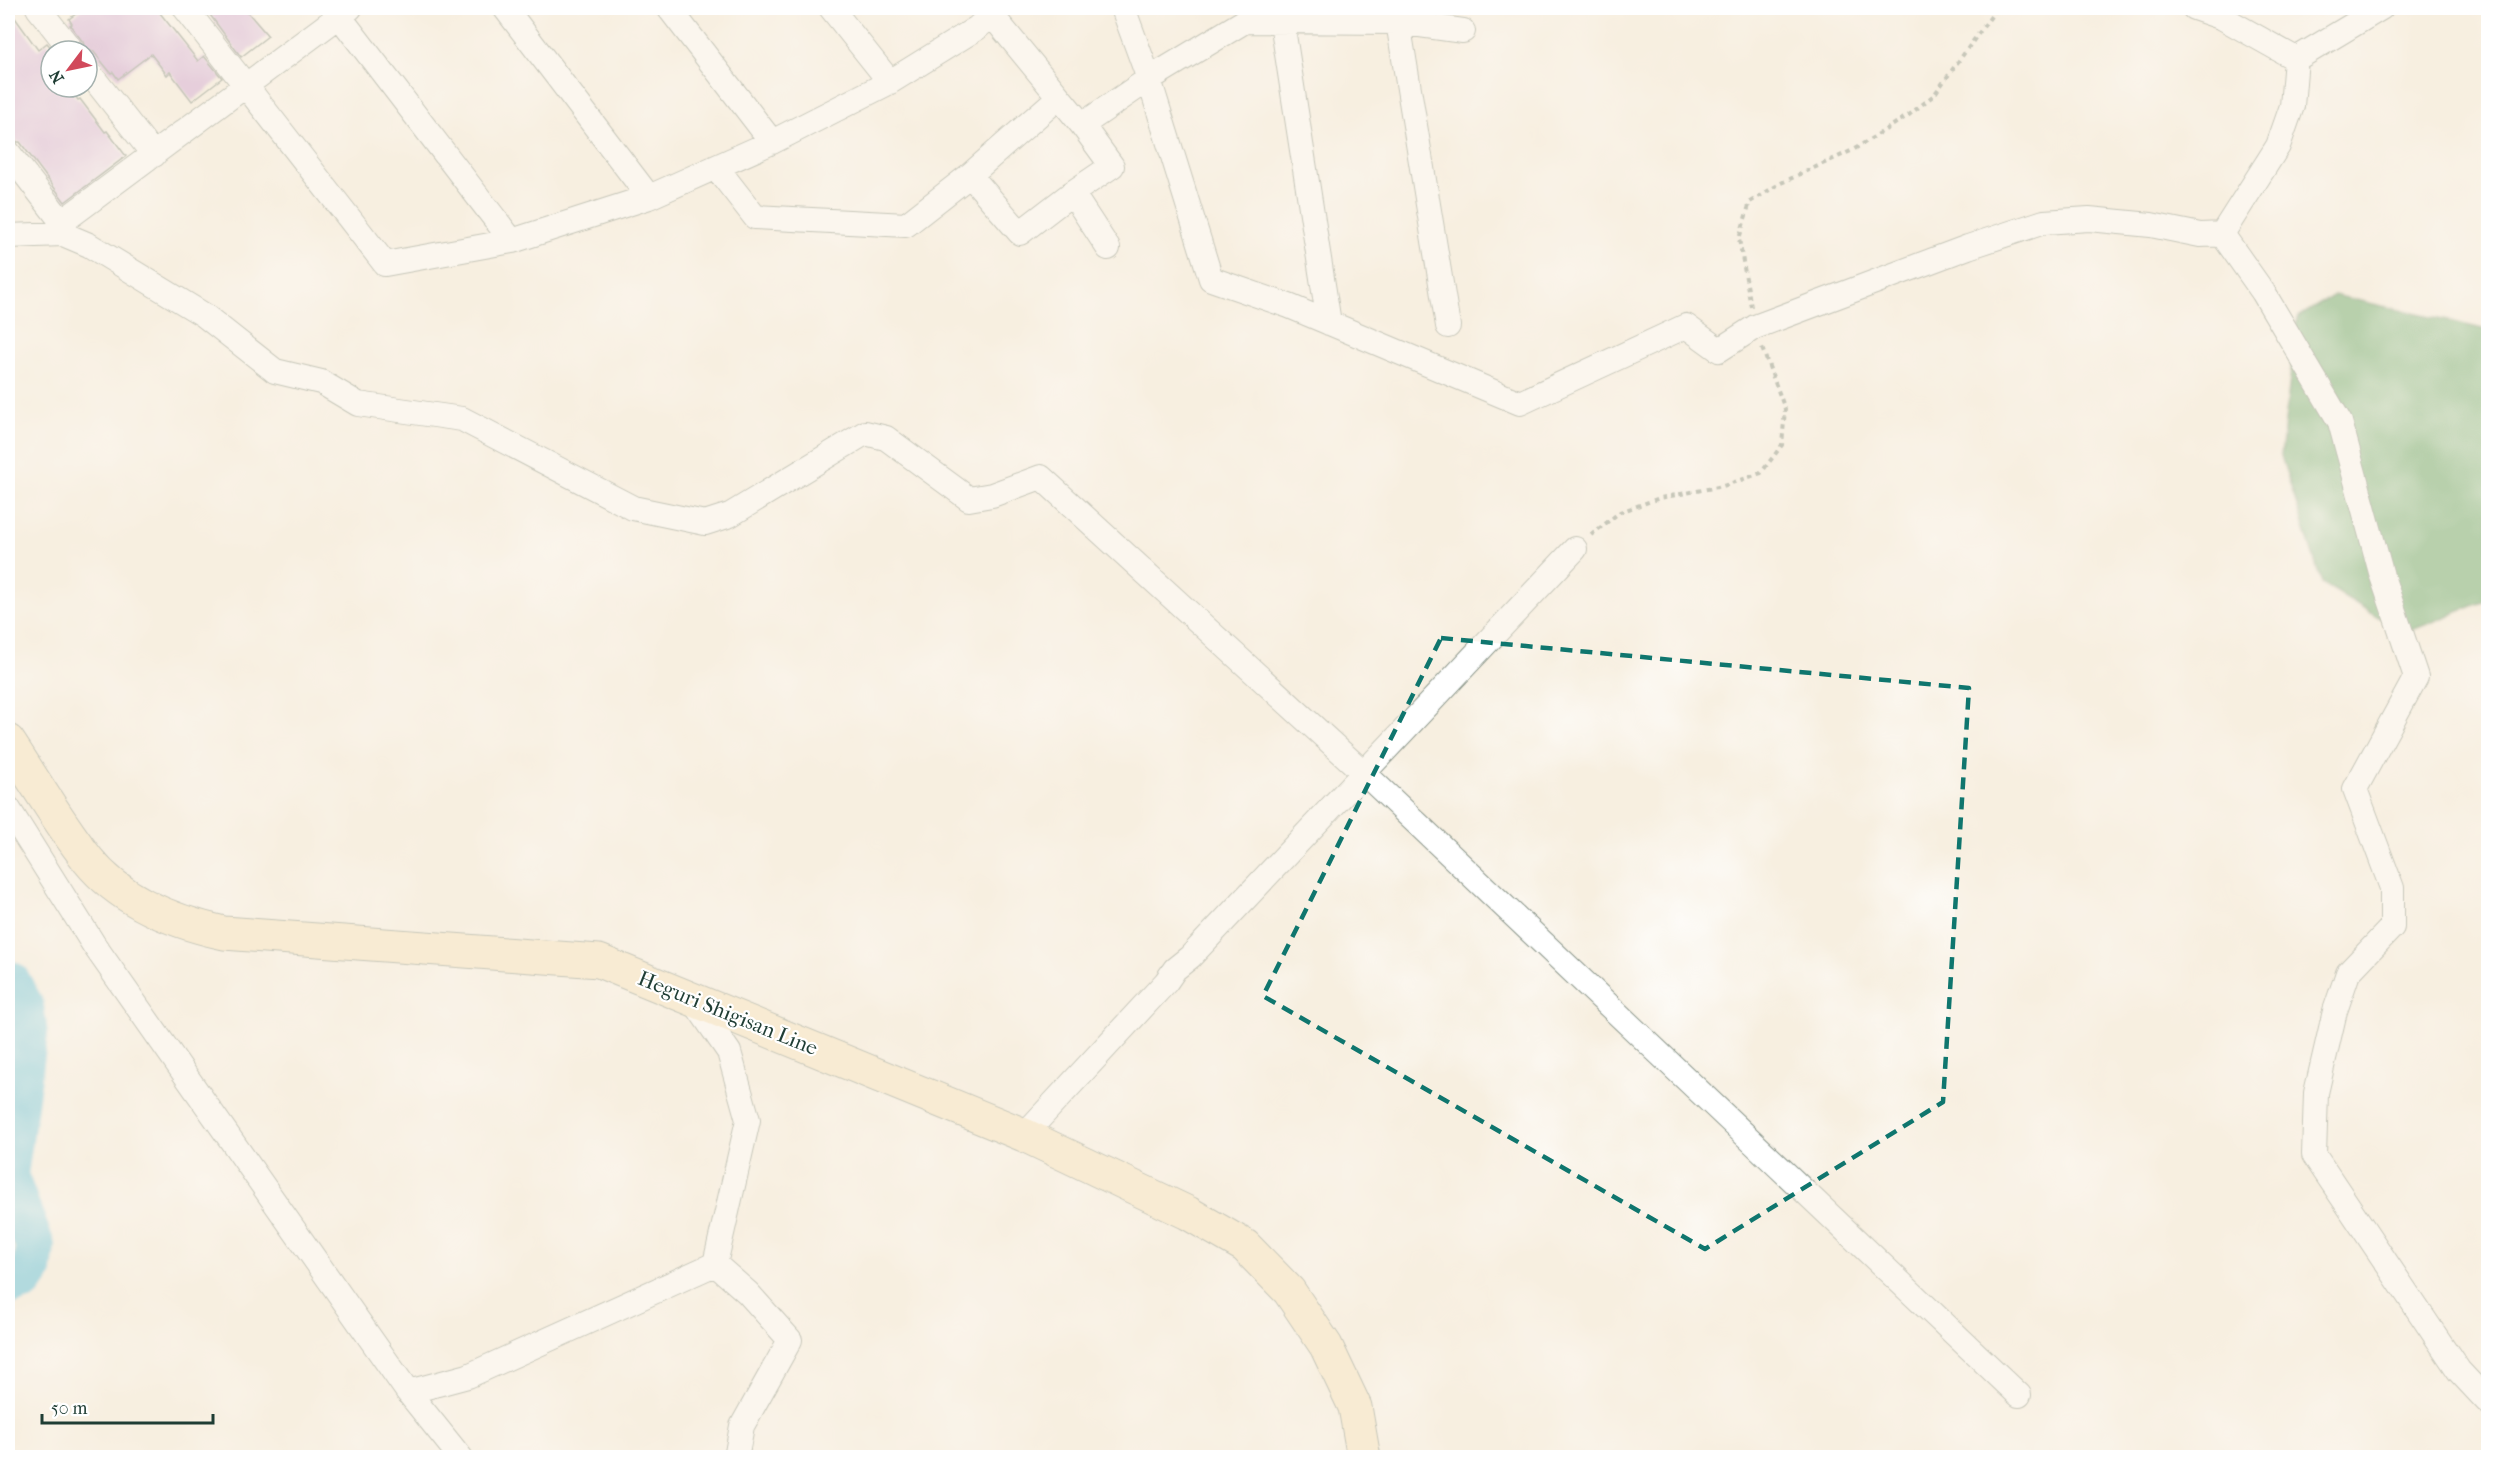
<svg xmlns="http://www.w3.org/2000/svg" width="2496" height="1465" font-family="'IM FELL French Canon',serif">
<rect width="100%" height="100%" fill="#fff"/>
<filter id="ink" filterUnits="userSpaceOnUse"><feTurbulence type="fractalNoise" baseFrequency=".0167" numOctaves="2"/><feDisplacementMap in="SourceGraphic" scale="12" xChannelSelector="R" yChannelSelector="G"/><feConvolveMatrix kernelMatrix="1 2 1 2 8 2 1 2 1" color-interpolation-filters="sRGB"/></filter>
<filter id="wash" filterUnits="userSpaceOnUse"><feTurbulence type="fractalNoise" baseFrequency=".008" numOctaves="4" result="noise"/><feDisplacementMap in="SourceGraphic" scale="24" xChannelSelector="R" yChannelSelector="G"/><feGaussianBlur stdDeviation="1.35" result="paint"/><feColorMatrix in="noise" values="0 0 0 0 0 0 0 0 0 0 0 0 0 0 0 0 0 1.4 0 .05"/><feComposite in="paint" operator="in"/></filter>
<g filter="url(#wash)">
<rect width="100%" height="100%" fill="#f7efe0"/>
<!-- forest -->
<path fill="#6cac6e" stroke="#467451" stroke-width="1.5" d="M2334 295 2488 330V600L2405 633 2322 583 2281 456 2297 318Z"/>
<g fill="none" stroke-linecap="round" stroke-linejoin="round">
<!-- river -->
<path stroke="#5dc1db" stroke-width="40" d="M8 980 11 982 24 1006 28 1034 8 1175 35 1246 32 1270 24 1281 8 1286"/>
</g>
<g id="blocks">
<!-- building -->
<path fill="#d0a7d5" d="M8 8 38 50 47 43 54 51H51V87H68L78 100 80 99 105 132 107 131 126 156 65 202 20 142H17L8 129Z
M84 8H156L198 61 204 56 222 78 192 101 170 72 167 75 151 54 118 79 113 72 111 73 93 51H86L83 42 70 25 72 24 69 19Z
M205 8H244L268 36 241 57Z"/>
</g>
</g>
<g filter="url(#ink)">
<use href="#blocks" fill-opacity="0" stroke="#8b968a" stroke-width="1.5"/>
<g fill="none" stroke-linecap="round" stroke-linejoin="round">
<defs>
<path id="minor" d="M38 8 72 51
M185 8 385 264 512 241 649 197 772 142 890 82 977 28 999 8
M333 8 512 241
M505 8 649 197
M669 8 772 142
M831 8 890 82
M986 8 1082 125 1149 79 1245 21 1398 22 1463 31
M1123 8 1149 79 1211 279 1289 306 1520 403 1686 326 1719 350 1755 327 1968 247 2044 222 2089 219 2151 225 2200 235 2222 234
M1284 8 1282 22 1329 323
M2194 8 2223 18 2296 59
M1398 22 1448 326
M2296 59 2381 8
M87 70 154 155
M8 152 62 222 63 234
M716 167 755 217 906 225 970 175 1059 97
M970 175 1020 233 1072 193 1112 166 1082 125
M1072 193 1108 248
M62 222 350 8
M2222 234 2263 292 2340 422 2382 576 2416 677 2355 789 2392 888V927L2348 973 2335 1011 2316 1093 2314 1155 2459 1371 2488 1402
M2222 234 2278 146 2292 106 2296 59
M8 236 63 234 89 245 204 315 275 371 321 382 358 404 462 419 633 508 705 523 730 515 865 433 886 438 969 499 992 495 1041 477 1364 773 2019 1395
M8 808 94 945 408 1392 461 1458
M691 997 729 1052 748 1120 715 1264
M1024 1135 1166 982 1175 969 1190 957 1575 549
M715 1264 748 1293 790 1340 742 1426 736 1458
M408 1392 468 1376 715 1264"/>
<path id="secondary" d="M8 741C34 780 59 823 88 860 121 901 174 922 224 933L599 961 1024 1135 1188 1213 1245 1246 1289 1291 1326 1346 1355 1407 1364 1458"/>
</defs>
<!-- minor casing -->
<use href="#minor" stroke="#8b968a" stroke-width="26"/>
<!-- secondary casing -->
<use href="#secondary" stroke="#8b968a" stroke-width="35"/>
<!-- path -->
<path stroke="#8b968a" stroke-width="4" stroke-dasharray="4.5 4.5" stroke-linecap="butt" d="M1751 307 1739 239 1750 202 1781 183 1853 150 1909 115 1934 95 1997 8
M1591 535 1620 512 1660 498 1723 486 1761 473 1782 445 1785 409 1762 348"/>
<!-- minor -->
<use href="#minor" stroke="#fff" stroke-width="24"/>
<!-- secondary -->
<use href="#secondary" stroke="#f9e7c3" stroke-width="33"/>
</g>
</g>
<!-- marked area -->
<path d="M0 0H2496V1465H0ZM1441 638 1969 688 1943 1102 1705 1249 1263 996Z" fill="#f7efe0" fill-opacity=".55" fill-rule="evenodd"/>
<path fill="none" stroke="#0f766e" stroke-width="4.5" stroke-dasharray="12 8" stroke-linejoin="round" d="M1441 638 1969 688 1943 1102 1705 1249 1263 996Z"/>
<g text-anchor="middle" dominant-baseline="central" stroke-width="4.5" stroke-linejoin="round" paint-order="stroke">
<!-- street labels -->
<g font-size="21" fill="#1f3d34" stroke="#fff">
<text transform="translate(728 1013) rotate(22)">Heguri Shigisan Line</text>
</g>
</g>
<!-- margin -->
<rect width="2496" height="1465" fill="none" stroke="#fff" stroke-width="30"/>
<!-- north arrow -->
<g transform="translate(69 69) rotate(238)"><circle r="28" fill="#ffffff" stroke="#a5b1ae" stroke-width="1.5"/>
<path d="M0-4.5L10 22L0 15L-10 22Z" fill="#d1495b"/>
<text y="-9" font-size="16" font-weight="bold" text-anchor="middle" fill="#1f3d34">N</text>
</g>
<!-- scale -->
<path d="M42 1414v9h171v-9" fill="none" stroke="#1f3d34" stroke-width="3"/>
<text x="51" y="1414" font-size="18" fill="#1f3d34" stroke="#ffffff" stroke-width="4.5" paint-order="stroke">50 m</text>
</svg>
